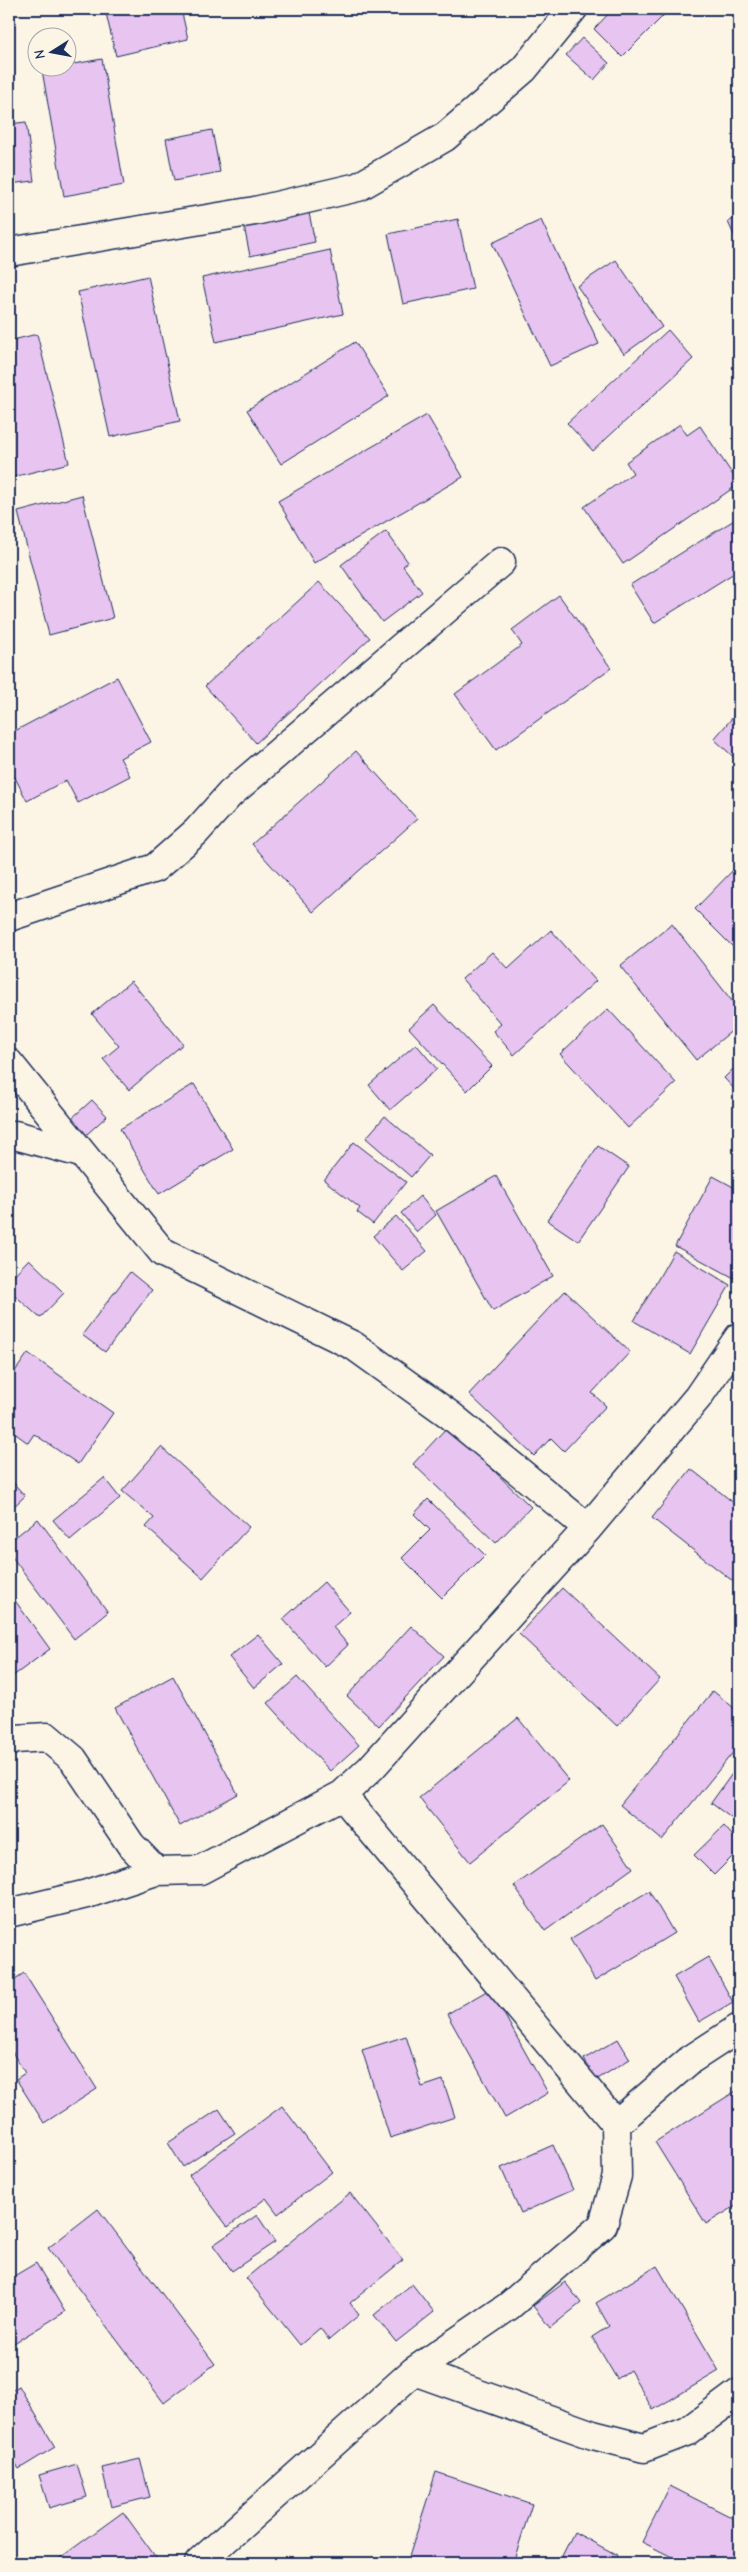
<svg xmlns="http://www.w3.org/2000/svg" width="748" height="2572" font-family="'Comic Neue',sans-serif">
<rect width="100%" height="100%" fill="#fcf5e5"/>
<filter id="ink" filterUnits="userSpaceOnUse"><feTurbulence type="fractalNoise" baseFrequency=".02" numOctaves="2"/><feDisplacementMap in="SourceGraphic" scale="10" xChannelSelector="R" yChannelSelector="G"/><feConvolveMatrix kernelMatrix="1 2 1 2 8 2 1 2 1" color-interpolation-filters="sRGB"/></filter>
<g filter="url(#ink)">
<!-- building -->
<path fill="#e8c4f0" stroke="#1b2f5e" d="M105 9H181L188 39 116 56Z
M613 9H670L622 57 594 29Z
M582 38 609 63 594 80 566 55Z
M102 59 124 185 64 196 42 70 68 68V65Z
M26 122 34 181 9 184V124Z
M212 130 220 172 174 181 166 139Z
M309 213 315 242 250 256 244 226Z
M739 216V246L728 222Z
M458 219 473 289 403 304 388 234Z
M541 220 599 344 550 366 492 243Z
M330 250 343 314 216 342 202 278Z
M616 260 662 327 624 354 577 286Z
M9 272 13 293 9 294Z
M148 276 180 421 110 437 78 292Z
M668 330 693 359 593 451 567 423Z
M37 334 69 463 9 478V341Z
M355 342 389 396 281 464 247 410Z
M427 415 463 477 314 563 278 501Z
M680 424 687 435 700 426 739 484 623 564 584 507 633 473 626 462Z
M82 495 113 618 49 635 18 512Z
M739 517V570L654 623 630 585Z
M386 531 408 562 403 566 422 592 382 622 341 565Z
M319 582 370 638 256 743 205 686Z
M559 595 611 668 496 750 455 694 522 645 512 630Z
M117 677 151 742 120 758 130 776 78 803 66 780 27 801 9 766V734Z
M739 710V762L714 739Z
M356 751 417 819 313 912 252 844Z
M739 864V953L695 909Z
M672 924 739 1010V1025L696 1060 620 966Z
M551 930 596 981 514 1055 493 1031 501 1024 462 979 492 952 508 969Z
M131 981 183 1044 129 1090 103 1059 119 1046 92 1014Z
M434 1005 492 1066 467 1091 409 1028Z
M608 1009 676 1083 628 1128 560 1054Z
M416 1044 437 1069 390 1110 369 1085Z
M739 1063V1094L724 1078Z
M194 1084 233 1149 159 1194 120 1129Z
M92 1100 107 1116 86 1135 72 1118Z
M385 1116 430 1155 411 1177 366 1138Z
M354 1142 406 1182 373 1224 357 1212 360 1208 324 1180Z
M598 1146 629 1167 578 1241 547 1220Z
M496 1176 553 1276 493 1311 436 1211Z
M713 1176 739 1190V1273L736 1279 675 1246Z
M420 1196 436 1215 417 1232 401 1213Z
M396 1216 427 1251 403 1271 373 1236Z
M674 1251 730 1285 690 1354 634 1321Z
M29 1259 64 1293 40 1318 9 1290V1280Z
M130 1272 152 1290 105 1352 82 1335Z
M565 1291 630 1352 592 1393 606 1406 564 1451 551 1438 534 1456 469 1394Z
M28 1353 113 1413 78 1464 34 1434 28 1443 9 1429V1380Z
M448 1426 531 1507 496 1543 413 1464Z
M161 1447 249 1527 203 1578 146 1527 154 1518 122 1491Z
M691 1469 739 1507V1586L652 1518Z
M9 1478 25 1496 9 1511Z
M104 1478 120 1498 70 1540 53 1520Z
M428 1499 485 1555 442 1598 402 1558 430 1530 414 1514Z
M38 1519 108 1612 74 1639 9 1553V1542Z
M324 1582 350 1612 333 1627 348 1645 325 1667 283 1619Z
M562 1588 660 1679 617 1726 519 1634Z
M11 1595 50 1649 9 1679V1596Z
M411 1626 444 1656 379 1726 347 1696Z
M258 1634 283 1664 254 1688 229 1657Z
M173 1676 238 1794 180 1826 115 1708Z
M297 1677 359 1745 330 1771 268 1703Z
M713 1691 739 1712V1745L662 1840 620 1805Z
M518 1718 569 1781 470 1862 419 1798Z
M739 1764V1824L711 1803Z
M602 1824 633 1868 545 1931 514 1886Z
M724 1826 739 1843V1850L714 1875 694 1855Z
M649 1891 674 1933 595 1981 570 1939Z
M708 1957 733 2002 699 2022 674 1977Z
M24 1973 97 2089 44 2123 16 2079 25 2073 9 2047V1983Z
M490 1989 548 2093 505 2118 447 2014Z
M406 2036 422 2087 443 2080 455 2117 390 2138 362 2050Z
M618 2039 630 2059 596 2080 584 2059Z
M739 2089V2204L706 2224 655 2142Z
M282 2106 332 2172 278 2214 266 2198 228 2227 189 2175Z
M219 2109 235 2133 183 2167 168 2143Z
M553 2145 573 2190 521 2213 501 2168Z
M350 2193 403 2260 350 2303 359 2315 329 2340 320 2328 300 2345 246 2278Z
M98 2209 215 2364 164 2403 48 2248Z
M257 2215 275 2242 232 2271 213 2245Z
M36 2263 65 2312 9 2346V2279Z
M657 2266 719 2371 653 2410 630 2370 617 2379 592 2337 609 2326 596 2303Z
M565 2282 581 2303 550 2328 533 2306Z
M412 2284 434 2312 396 2342 374 2315Z
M19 2386 55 2447 19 2469 9 2452V2392Z
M140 2459 150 2497 111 2507 102 2468Z
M77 2464 87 2497 49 2508 39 2475Z
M436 2472 532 2504 513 2563H407Z
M670 2486 739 2521V2563H684L642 2542Z
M123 2512 160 2563H53Z
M574 2532 617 2555 613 2563H575L562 2556Z"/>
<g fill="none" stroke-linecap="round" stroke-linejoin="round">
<defs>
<path id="minor" d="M9 252 255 211 358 187 445 137 524 69 573 9
M9 917 155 868 196 832 230 794 501 562
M9 1063 163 1253 354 1346 450 1415 588 1528
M9 1137 15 1135 81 1153
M9 1742 15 1739 47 1737 73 1759 131 1845 156 1871 200 1870 342 1795
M9 1913 87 1894 156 1871
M616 2124 690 2060 739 2028
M414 2371 593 2435 644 2448 688 2431 739 2393
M199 2563 414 2371 509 2306 603 2225 617 2176 616 2124 342 1795 371 1768 588 1528 698 1397 739 1337"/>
</defs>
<!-- minor casing -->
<use href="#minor" stroke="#1b2f5e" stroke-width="31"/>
<!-- minor -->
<use href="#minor" stroke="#fcf5e5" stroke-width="28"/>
</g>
</g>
<!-- margin -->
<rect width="748" height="2572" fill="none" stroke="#fcf5e5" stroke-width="30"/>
<rect x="15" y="15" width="718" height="2542" fill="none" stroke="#1b2f5e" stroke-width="2" filter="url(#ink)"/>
<!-- north arrow -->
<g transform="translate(52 52) rotate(259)"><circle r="24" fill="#fcf5e5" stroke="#a2a6af"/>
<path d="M0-4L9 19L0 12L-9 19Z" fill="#1b2f5e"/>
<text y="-8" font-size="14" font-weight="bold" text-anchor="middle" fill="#1b2f5e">N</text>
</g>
</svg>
